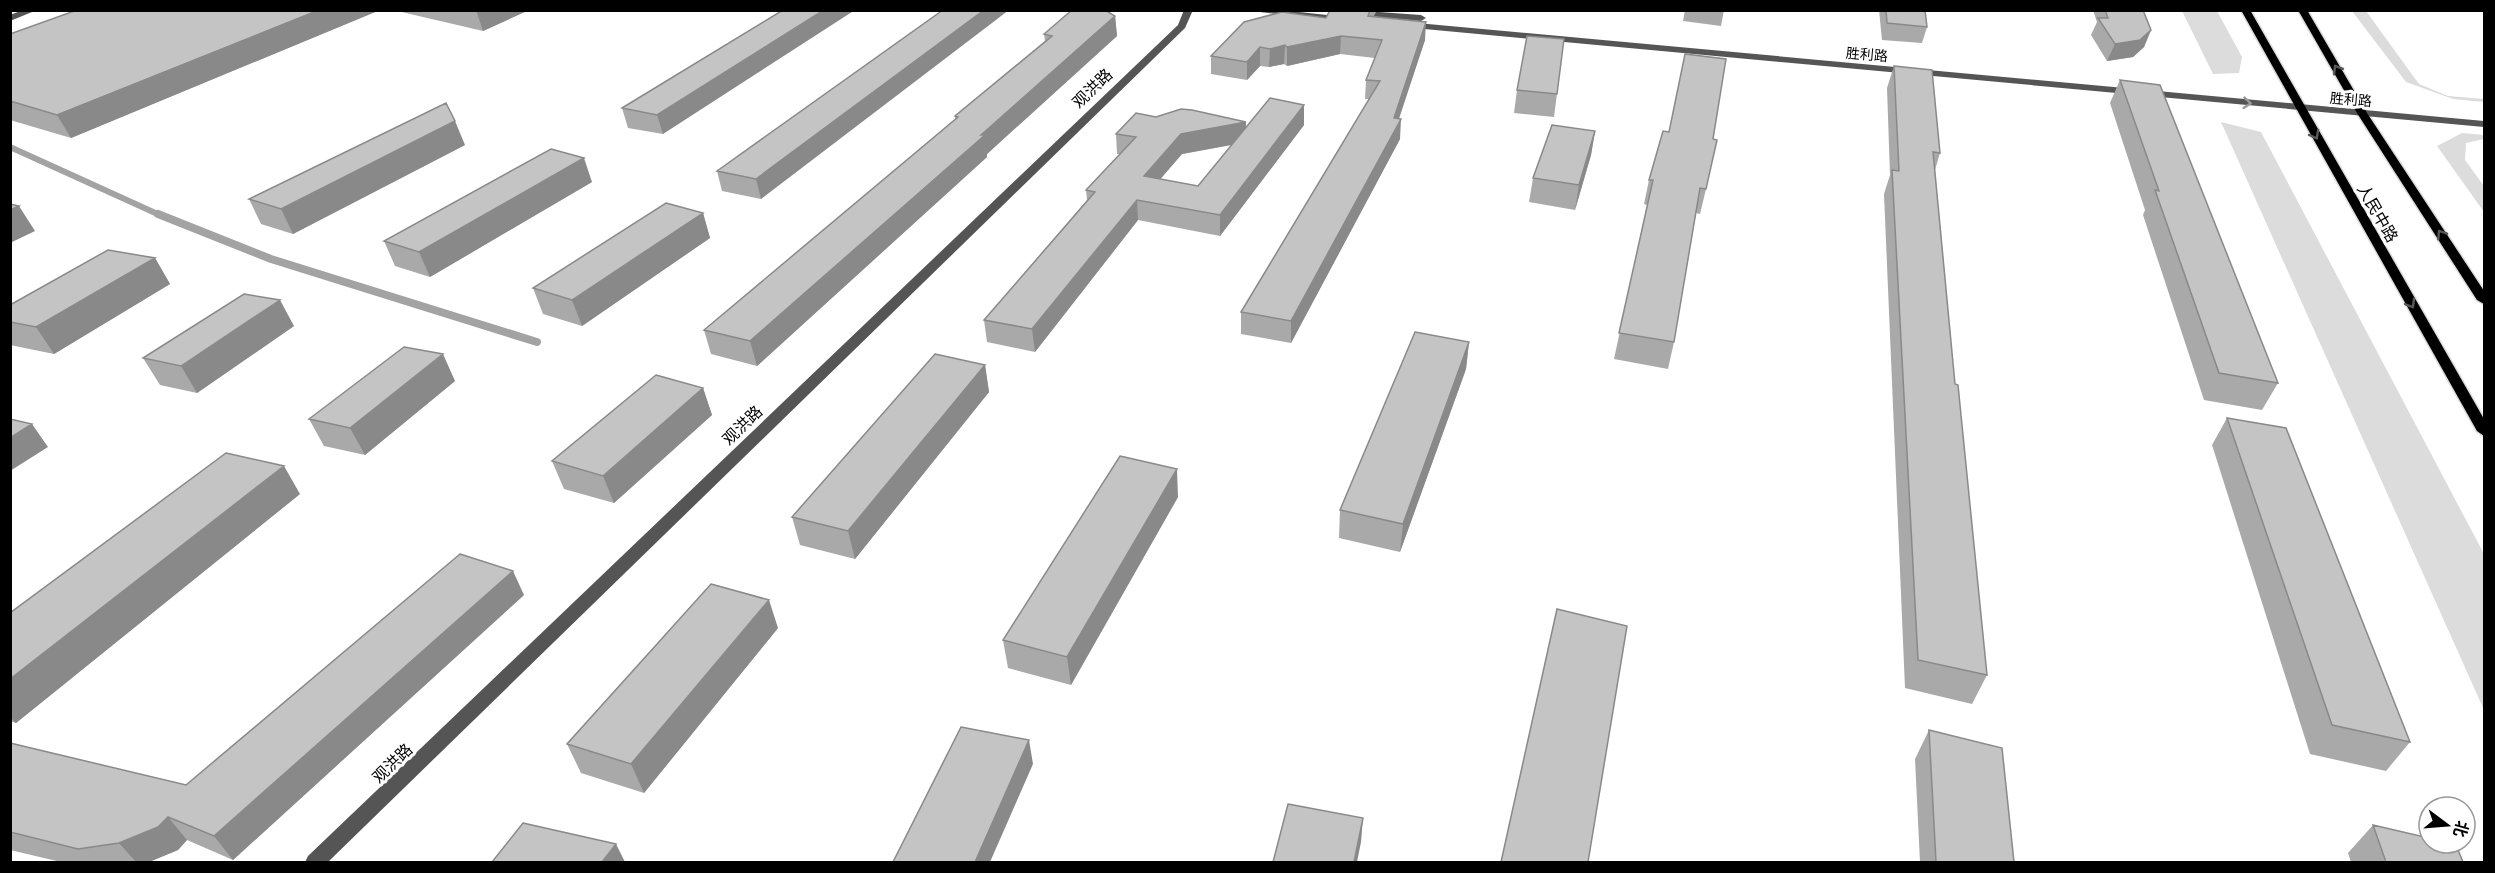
<svg xmlns="http://www.w3.org/2000/svg" width="2495" height="873" font-family="'Titillium Web','Noto Sans SC',sans-serif">
<rect width="100%" height="100%" fill="#fff"/>
<!-- green -->
<path fill="#dcdcdc" d="M2182 11H2217L2242 57 2239 73 2213 74Z
M2352 11H2366L2419 84 2448 96 2484 99V102L2453 99 2406 82Z
M2221 122 2261 132 2484 554V710Z
M2462 133 2484 135V139L2466 143 2465 160 2484 186V212L2437 146Z"/>
<g fill="none" stroke-linecap="round" stroke-linejoin="round">
<!-- stream-far1 -->
<path stroke="#a3a3a3" stroke-width="6" d="M10 147 162 216"/>
<!-- stream -->
<path stroke="#a3a3a3" stroke-width="8" d="M158 214 271 259 537 342"/>
<defs>
<path id="major" d="M2241 10H2250L2484 419V436L2477 431Z
M2298 10H2307L2367 113 2484 291V304L2477 300 2357 113Z"/>
</defs>
<!-- major casing -->
<use href="#major" stroke="#dbdbdb" stroke-width="3"/>
<!-- minor -->
<path fill="#555" fill-rule="evenodd" d="M23 10H37L10 21V15Z
M1184 10H1193L1185 28 328 862H305L308 856 1178 25Z
M1244 10H1280L1346 17 1351 20 1346 23Z
M1351 10 1421 15 1426 18 1421 21 1355 15 1352 14Z
M1406 22 2484 121V127L1403 27 1401 25Z"/>
<!-- major -->
<use href="#major" fill="#000" fill-rule="evenodd"/>
</g>
<!-- wall -->
<path fill="#a9a9a9" fill-rule="evenodd" d="M77 10H380L71 138 10 120V34Z
M393 10H529L483 31Z
M783 10 663 134 628 128 622 108Z
M943 10 761 199 722 191 717 171Z
M1330 10H1377L1374 16H1371L1370 17 1425 40 1398 119 1400 139 1291 343 1241 334V312L1369 99H1365L1366 80 1375 58 1340 54 1287 66 1284 64 1269 67 1260 66 1247 80 1211 74V56L1326 18Z
M1685 10H1724L1721 26 1683 21Z
M1879 10H1925L1927 27 1922 43 1882 40Z
M2093 10H2143L2151 30 2144 47 2133 57 2107 61 2091 35 2097 22Z
M1115 16 1117 36 987 154V157L757 366 711 354 704 330 955 120V116L1045 41 1044 34Z
M1564 39 1554 117 1514 113 1517 90Z
M1894 66 1940 153 1935 170 1955 384 1987 675 1972 704 1905 688 1884 194 1890 175 1887 88Z
M2120 80 2278 383 2262 410 2204 400 2143 215 2145 210 2110 103Z
M1156 117 1246 127 1304 125 1220 236 1138 220 1035 352 987 342 984 320 1087 200 1086 190 1120 154H1117L1116 134ZM1232 145 1198 186 1160 179 1182 154Z
M1595 131 1591 155 1575 210 1529 202 1533 178Z
M1713 139 1706 189 1700 214 1696 213 1674 342 1668 369 1614 359 1647 205 1644 204 1649 180Z
M465 145 293 234 261 224 249 199Z
M592 182 430 277 395 266 384 241Z
M703 213 710 238 582 326 543 314 533 288Z
M155 258 170 284 54 354 10 345V305Z
M294 326 197 393 160 385 143 358Z
M1469 342 1466 369 1400 552 1339 538 1340 510Z
M985 365 989 392 855 559 800 545 792 517Z
M455 381 365 455 324 446 309 419Z
M703 388 712 415 614 503 564 489 552 461Z
M2227 418 2410 742 2386 771 2310 754 2212 445Z
M300 494 16 723 10 721V613Z
M1178 497 1071 685 1008 668 1003 640Z
M524 595 233 860 187 840 178 850 149 862H61L10 850V743L186 785Z
M778 628 644 793 581 773 567 744Z
M1929 730 2014 862H1920L1915 759Z
M2373 825 2463 862H2351L2348 853Z"/>
<!-- shaded-wall -->
<path fill="#898989" d="M319 10H380L71 138 57 115Z
M476 10H529L483 31Z
M824 10H855L663 134 657 115Z
M984 10H1009L761 199 756 179Z
M1115 16 1117 36 987 154V157L757 366 750 341Z
M1426 22 1425 40 1394 134 1401 119 1400 139 1291 343V321L1394 118Z
M2151 30 2144 47 2133 57 2107 61 2115 44Z
M1341 36 1340 54 1287 66V47Z
M1285 45 1284 64 1269 67 1270 49Z
M1260 47V66L1247 80V62Z
M1304 105V125L1220 236V215Z
M455 121 465 145 293 234 281 209Z
M1246 122V142L1182 154 1145 197 1144 176 1181 134Z
M1595 131 1591 155 1575 210 1579 185Z
M584 158 592 182 430 277 419 252Z
M1137 200 1138 220 1035 352 1032 329Z
M19 206 35 231 10 243V210Z
M703 213 710 238 582 326 572 300Z
M155 258 170 284 54 354 36 327Z
M280 300 294 326 197 393 181 366Z
M1469 342 1466 369 1400 552 1403 524Z
M443 354 455 381 365 455 350 428Z
M985 365 989 392 855 559 848 531Z
M703 388 712 415 614 503 603 476Z
M32 424 48 447 10 471V438Z
M284 466 300 494 16 723 10 717V679Z
M1177 469 1178 497 1071 685 1067 657Z
M513 571 524 595 233 860 214 836Z
M769 600 778 628 644 793 631 764Z
M1029 740 1033 764 990 862H975Z
M168 817 187 840 178 850 149 862H136L119 843Z
M1363 818 1361 842 1357 862H1354Z
M616 844 625 862H602Z"/>
<!-- building -->
<path fill="#c4c4c4" stroke="#898989" stroke-width="1.5" d="M77 10H319L57 115 10 101V34Z
M783 10H824L657 115 622 108Z
M943 10H984L756 179 717 171Z
M1072 10H1105L1115 16 981 135H985L750 341 704 330 958 117 955 116 1052 36 1044 34Z
M1330 10H1370L1368 16 1426 22 1394 118 1401 119 1291 321 1241 312 1380 81 1366 80 1382 40 1341 36 1287 47 1285 45 1270 49 1260 47 1247 62 1211 56 1244 22 1282 12 1326 18Z
M1886 10H1925L1927 27 1887 23Z
M2105 10H2143L2151 30 2140 40 2115 44 2098 18H2108Z
M1527 36 1564 39 1557 94 1517 90Z
M1685 54 1726 59 1713 139 1717 140 1706 189 1700 188 1674 342 1619 333 1653 180H1649L1663 131 1669 132Z
M1894 66 1932 70 1940 153 1933 152 1955 384 1958 385 1987 675 1918 660 1892 170 1899 171Z
M2120 80 2160 85 2278 383 2219 373 2155 190 2159 191Z
M1270 98 1304 105 1220 215 1137 200 1032 329 984 320 1095 192 1086 190 1136 137 1116 134 1136 113 1156 117 1181 109 1192 110 1246 122 1181 134 1144 176 1198 186Z
M446 103 455 121 281 209 249 199Z
M1552 125 1595 131 1579 185 1533 178Z
M551 149 584 158 419 252 384 241Z
M666 203 703 213 572 300 533 288Z
M10 204 19 206 10 210Z
M108 250 155 258 36 327 10 322V305Z
M244 294 280 300 181 366 143 358Z
M1415 332 1469 342 1403 524 1340 510Z
M404 347 443 354 350 428 309 419Z
M935 354 985 365 848 531 792 517Z
M656 375 703 388 603 476 552 461Z
M2227 418 2286 428 2410 742 2332 725Z
M10 419 32 424 10 438Z
M226 453 284 466 10 679V613Z
M1120 456 1177 469 1067 657 1003 640Z
M460 554 513 571 214 836 168 817 158 827 119 843 78 849 10 832V743L186 785Z
M711 584 769 600 631 764 567 744Z
M1557 609 1627 626 1588 862H1501Z
M961 727 1029 740 975 862H893Z
M1929 730 2002 748 2014 862H1936Z
M1288 804 1363 818 1354 862H1273Z
M523 823 616 844 602 862H492Z
M2373 825 2429 838V843H2448L2456 845 2463 862H2386Z"/>
<!-- one-way arrows -->
<defs><path id="oneway-chevron" d="M-2-3.5L2.5 0L-2 3.5" fill="none" stroke-width="1.6" stroke-linecap="round" stroke-linejoin="round" transform="scale(1.5)"/></defs>
<g stroke="#595959">
<use href="#oneway-chevron" transform="translate(2337 69) rotate(-121)"/>
<use href="#oneway-chevron" transform="translate(2315 135) rotate(61)"/>
<use href="#oneway-chevron" transform="translate(2441 234) rotate(-123)"/>
<use href="#oneway-chevron" transform="translate(2411 304) rotate(60)"/>
</g>
<use stroke="#999" href="#oneway-chevron" transform="translate(2247 103) rotate(5)"/>
<g text-anchor="middle" dominant-baseline="central" stroke-width="6" stroke-linejoin="round" paint-order="stroke">
<!-- far-street labels -->
<g font-size="14" fill="#000" stroke="#fff">
<text transform="translate(1867 54) rotate(5)">胜利路</text>
<text transform="translate(2351 99) rotate(5)">胜利路</text>
</g>
<!-- street labels -->
<g font-size="16" fill="#000" stroke="#fff">
<text transform="translate(1092 88) rotate(-44)">观洪路</text>
<text transform="translate(2378 213) rotate(60)">人民中路</text>
<text transform="translate(742 425) rotate(-44)">观洪路</text>
<text transform="translate(392 763) rotate(-44)">观洪路</text>
</g>
</g>
<!-- border -->
<rect width="2495" height="873" fill="none" stroke="#000000" stroke-width="24"/>
<!-- north arrow -->
<g transform="translate(2447 825) rotate(106)"><circle r="28" fill="#ffffff" stroke="#999999" stroke-width="1.5"/>
<path d="M0-4.5L10 22L0 15L-10 22Z" fill="#000000"/>
<text y="-9" font-size="16" font-weight="bold" text-anchor="middle" fill="#000000">北</text>
</g>
</svg>
